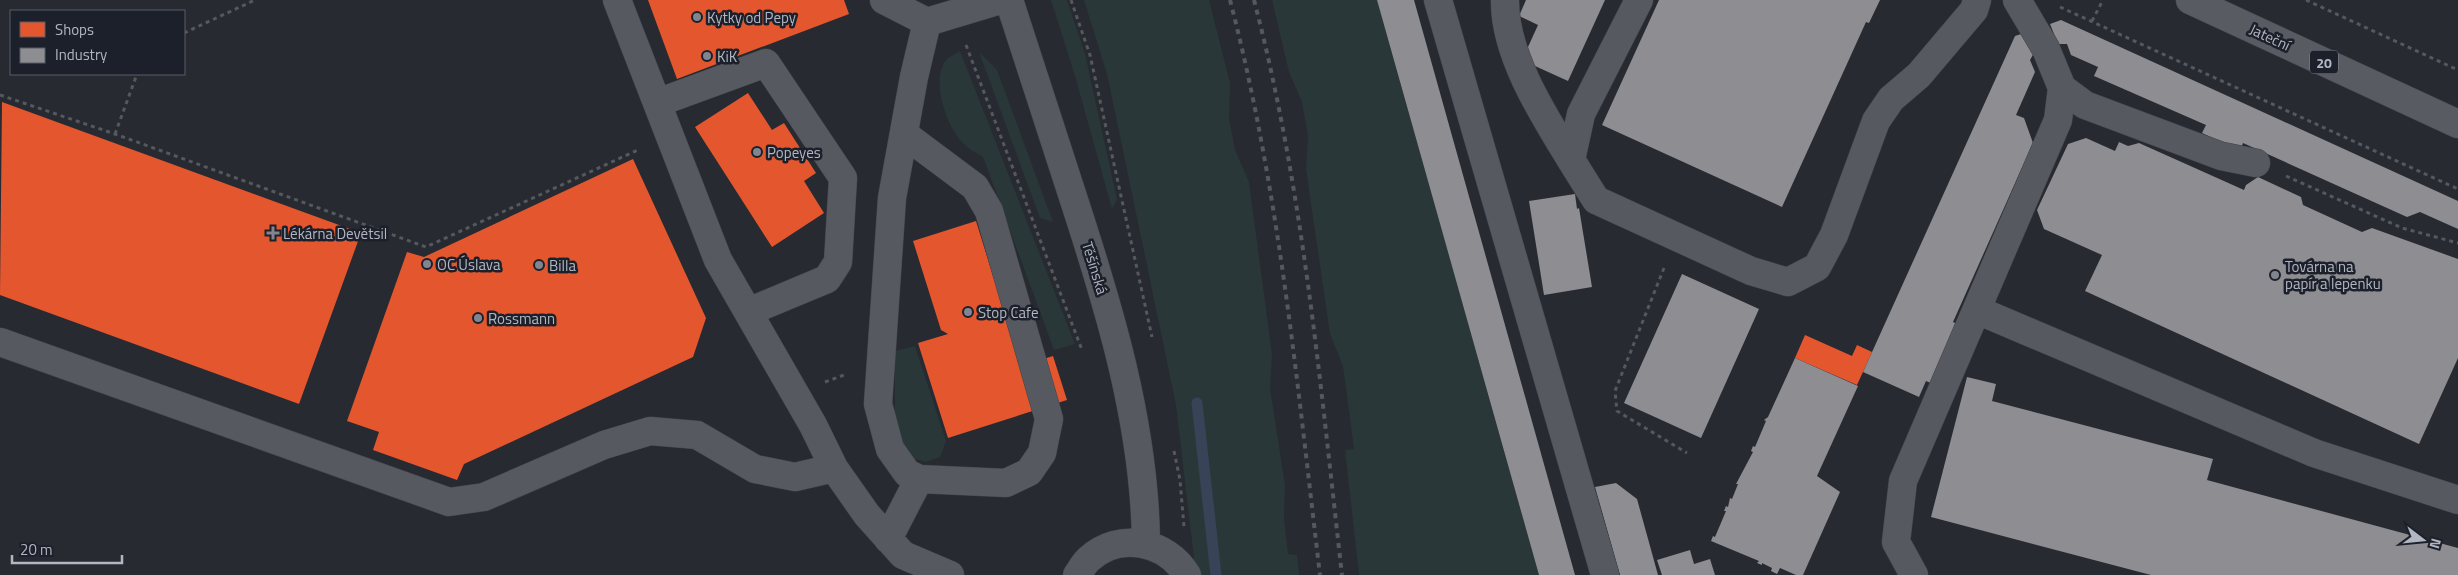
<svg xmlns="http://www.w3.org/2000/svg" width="2458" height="575" font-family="'Titillium Web',sans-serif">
<rect width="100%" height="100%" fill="#272a31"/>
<!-- green -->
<path fill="#293739" d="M1051 0H1067L1085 54 1117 199 1112 209 1075 76Z
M1084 0H1209L1230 83 1229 118 1235 150 1249 182 1272 354 1270 388 1285 485 1284 518 1288 554 1297 555 1299 575H1196L1176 405 1107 74Z
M1272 0H1377L1539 575H1359L1345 450 1354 449 1343 366 1330 334 1306 169 1308 136 1302 102 1289 72Z
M960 51 1075 344 1054 350 983 157C977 153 969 150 964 144 947 128 929 79 947 59 950 56 956 54 960 51Z
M979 52 997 70 1053 222 1040 218Z
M915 346 946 441 940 457 926 462 909 457 898 440 895 420V351Z"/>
<!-- shops -->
<path fill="#e4572e" d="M648 0H844L849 14 677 79Z
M748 93 772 130 784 123 816 173 804 181 824 213 772 247 695 127Z
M2 102 361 233 299 404 0 295Z
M633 159 706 318 693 357 464 464 457 480 373 450 379 432 347 421 407 252 424 257Z
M976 221 1004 311 1001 318 1011 313 1028 364 1053 356 1067 400 948 438 918 343 948 334 941 330 913 241Z
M1805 335 1852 356 1857 345 1872 352 1857 385 1795 358Z"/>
<!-- industry -->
<path fill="#8d8d92" d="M1377 0H1414L1575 575H1539Z
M1526 0H1605L1568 81 1522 60 1538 25 1519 16Z
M1659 0H1880L1869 23 1866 22 1782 207 1602 125Z
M2061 20 2458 201V229L2420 212 2407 217 2243 143 2240 151 2202 133 2206 125 2094 76 2098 67 2071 55 2067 44H2058L2050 24Z
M2024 33 2034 53 2030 60 2035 72 2016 115 2024 118 2033 143 1953 322 1959 325 1933 384 1926 381 1919 397 1863 372 2015 36Z
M2086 138 2115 151 2119 142 2128 146 2139 143 2244 190 2246 185 2258 177 2301 197 2303 205 2362 232 2372 228 2458 259V358L2419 444 2085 291 2102 255 2044 229 2037 210 2068 144Z
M1575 194 1577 209 1579 208 1592 287 1544 295 1529 201Z
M1682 274 1759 309 1701 438 1624 403Z
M1795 358 1858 386 1817 476 1840 492 1803 575H1796L1780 568 1777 574 1771 571 1772 568 1762 563V565L1757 563 1759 561 1711 541 1713 536 1715 537 1726 511H1724L1726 506 1728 507 1730 498 1732 499 1738 484H1736L1753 452 1751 451 1753 446 1755 447 1766 421 1764 420 1768 417Z
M1967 377 1996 384 1992 401 2213 459 2207 480 2458 548V575H2151L1931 517Z
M1616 483 1637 499 1658 575H1620L1595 487Z
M1690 550 1694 564 1710 559 1715 575H1662L1657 560Z"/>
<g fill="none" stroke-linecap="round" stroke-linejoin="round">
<!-- stream -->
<path stroke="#384358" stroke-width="11" d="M1197 403 1216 575"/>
<defs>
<path id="minor" d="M617 0 718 260 813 425 834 468 867 515 903 555 950 575
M884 0 927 22 1000 0
M1009 0C1030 65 1051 129 1072 194 1109 307 1145 424 1146 544
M1438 0 1605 575
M1505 0C1504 54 1544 116 1571 160
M1639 0 1581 114 1571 160 1596 200 1751 271 1788 282 1817 267 1834 235 1876 121 1891 99 1919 75 1974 10 1977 0
M2017 0 2046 49 2062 88 2085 105 2221 156 2256 163
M657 103 766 63 843 178 838 262 827 279 748 312
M904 134 975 187 989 211 1049 419 1042 453 1029 472 1006 483 919 479 907 473 890 449 878 404 892 198 914 77 927 22
M1977 310 2314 453 2458 500
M0 342 449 502 484 497 604 445 650 431 697 435 755 469 795 477 834 468
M888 539 919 479
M1077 575C1081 570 1084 563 1089 559 1119 531 1166 541 1187 575
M1914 575 1896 542 1903 481 2058 120 2062 88"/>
<path id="major" d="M2190 0 2458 124"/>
</defs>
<!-- minor casing -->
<use href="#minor" stroke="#42454a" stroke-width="29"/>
<!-- major casing -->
<use href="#major" stroke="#45474e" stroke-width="29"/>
<!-- path -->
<path stroke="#55585d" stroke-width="3" stroke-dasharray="4 4" stroke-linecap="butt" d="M1071 0 1090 55 1152 337
M2306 0 2458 70
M2060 7 2458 189
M2092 21 2103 0
M184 33 255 0
M966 45 1082 350
M0 95 115 134 426 247 640 149
M115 134 137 74
M2286 176 2402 228 2458 243
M1664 268 1615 391 1617 411 1687 453
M825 382 847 374
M1174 451 1180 480 1184 527"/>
<!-- minor -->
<use href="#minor" stroke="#565960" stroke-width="28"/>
<!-- major -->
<use href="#major" stroke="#585b61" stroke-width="28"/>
<!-- rail -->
<path stroke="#56585d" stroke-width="4" stroke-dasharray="5 5" stroke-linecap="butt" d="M1230 0C1279 188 1297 383 1320 575
M1254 0C1303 187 1320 383 1342 575"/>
</g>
<!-- markers -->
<g fill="#81858f" stroke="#1c202a" stroke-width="2">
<circle cx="697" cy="17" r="5"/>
<circle cx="707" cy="56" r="5"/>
<circle cx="757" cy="152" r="5"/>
<path d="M270.5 225.5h5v5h5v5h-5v5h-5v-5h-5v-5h5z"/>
<circle cx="427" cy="264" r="5"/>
<circle cx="539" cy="265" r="5"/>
<circle cx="2275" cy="275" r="5"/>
<circle cx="968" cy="312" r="5"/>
<circle cx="478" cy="318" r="5"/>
</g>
<g text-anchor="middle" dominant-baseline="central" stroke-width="5" stroke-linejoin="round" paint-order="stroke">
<!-- shield labels -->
<rect fill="#1c202a" stroke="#848994" stroke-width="1" x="2310" y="50.5" width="28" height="23" rx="4"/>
<g font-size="14" font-weight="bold" fill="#b1b6c2">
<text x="2324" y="62">20</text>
</g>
<!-- poi labels -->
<g font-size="15" fill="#b1b6c2" stroke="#1c202a" text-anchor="start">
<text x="707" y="17">Kytky od Pepy</text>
<text x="717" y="56">KiK</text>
<text x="767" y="152">Popeyes</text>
<text x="283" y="233">Lékárna Devětsil</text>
<text x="437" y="264">OC Úslava</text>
<text x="549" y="265">Billa</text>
<text x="2285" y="266">Továrna na<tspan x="2285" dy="17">papír a lepenku</tspan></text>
<text x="978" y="312">Stop Cafe</text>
<text x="488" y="318">Rossmann</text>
</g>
<!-- street labels -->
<g font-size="15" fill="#b1b6c2" stroke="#1c202a">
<text transform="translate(2270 37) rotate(25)">Jateční</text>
<text transform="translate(1095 268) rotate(73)">Těšínská</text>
</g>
</g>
<!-- legend -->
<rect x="10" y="10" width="175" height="65" fill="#1c202a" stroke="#585c67"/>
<rect x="20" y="22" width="25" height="15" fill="#e4572e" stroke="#585c67"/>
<text x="55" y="35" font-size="15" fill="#b1b6c2">Shops</text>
<rect x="20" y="48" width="25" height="15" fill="#8d8d92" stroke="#585c67"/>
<text x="55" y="60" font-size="15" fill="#b1b6c2">Industry</text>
<!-- north arrow -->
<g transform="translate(2423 540) rotate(106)" stroke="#1c202a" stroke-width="4" paint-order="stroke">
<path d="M0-4L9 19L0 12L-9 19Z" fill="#b1b6c2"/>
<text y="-8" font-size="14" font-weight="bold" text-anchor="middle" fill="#b1b6c2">N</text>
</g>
<!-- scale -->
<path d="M12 555v8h110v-8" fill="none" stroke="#b1b6c2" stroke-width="2.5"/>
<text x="20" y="555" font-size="15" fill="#b1b6c2" stroke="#1c202a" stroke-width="4" paint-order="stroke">20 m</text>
</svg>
